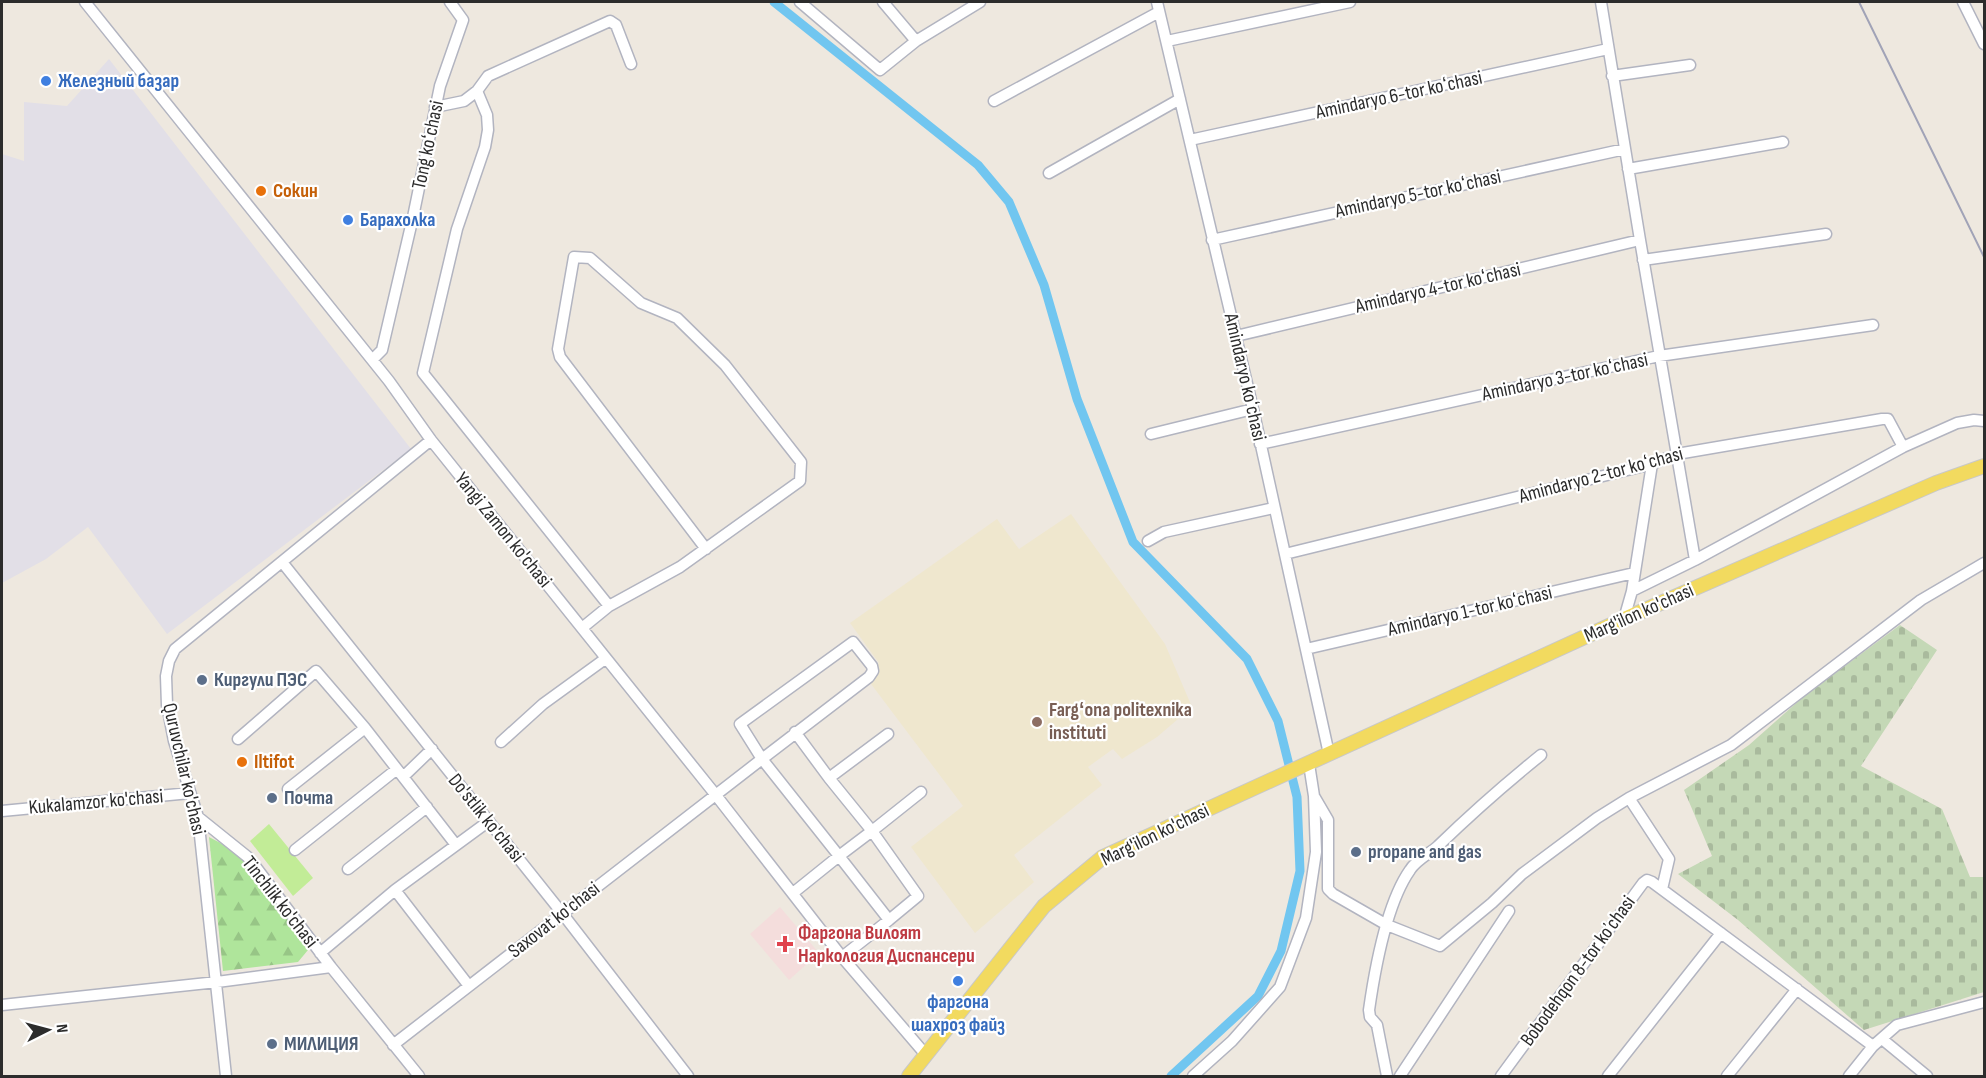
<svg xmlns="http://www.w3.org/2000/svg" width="1986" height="1078" font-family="'Sofia Sans Condensed',sans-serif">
<defs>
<pattern id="forest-firs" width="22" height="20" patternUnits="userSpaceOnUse" patternTransform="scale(1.5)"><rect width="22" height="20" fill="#afe59b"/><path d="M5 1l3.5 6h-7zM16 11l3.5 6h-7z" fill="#97c586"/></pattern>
<pattern id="cemetery-stones" width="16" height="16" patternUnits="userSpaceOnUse" patternTransform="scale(1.5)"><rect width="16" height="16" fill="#c4d8b6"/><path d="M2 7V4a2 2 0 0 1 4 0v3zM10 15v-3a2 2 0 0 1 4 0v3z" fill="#a9ba9d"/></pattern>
</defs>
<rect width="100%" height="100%" fill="#eee8df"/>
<!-- industrial -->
<path fill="#e2dfe7" d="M109 59 411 449 167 634 88 527 46 559 2 583V154L24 161V102L67 106Z"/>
<!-- education -->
<path fill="#efe7ce" d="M1071 514 1165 644 1192 707 1157 737 1122 759 1113 749 1088 767 1102 785 1014 855 1034 882 975 933 911 847 963 806 865 676 879 663 850 623 997 519 1019 549Z"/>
<!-- medical -->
<path fill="#f4dddc" d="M780 907 819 953 789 980 750 934Z"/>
<!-- forest -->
<path fill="url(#forest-firs)" d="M209 837 247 857 313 944 298 962 223 971Z"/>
<!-- cemetery -->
<path fill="url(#cemetery-stones)" d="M1900 625 1937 650 1861 766 1942 809 1970 877H1984V992L1864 1030 1738 920 1678 874 1712 856 1684 790 1749 745 1803 697Z"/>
<!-- pitch -->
<path fill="#c2ec97" d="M269 824 313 878 293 896 250 841Z"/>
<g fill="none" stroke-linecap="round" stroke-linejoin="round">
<!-- canal -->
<path stroke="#71c6f0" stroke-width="9" d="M774 2 978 165 1009 202 1044 285 1077 399 1133 542 1247 659 1278 721 1297 797 1300 871 1281 951 1258 996 1171 1076"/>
<defs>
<path id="minor" d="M85 2 389 381 431 440 715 794 842 957 926 1055
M800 2 880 70 916 41 883 2
M1157 2 1253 409 1329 754
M1601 2 1640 240 1695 560
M1963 2 1984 44
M916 41 980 2
M1167 41 1350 2
M1612 76 1690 65
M994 101 1159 12
M435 107 464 101 477 91
M1190 140 1608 49
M1628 169 1783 142
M1049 173 1180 99
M1212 240 1625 149
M1643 260 1826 234
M1236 336 1640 240
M372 360 382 350 413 217 440 86 463 20 450 2
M1151 434 1253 409
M1260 444 1659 356 1873 325
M1148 541 1164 532 1274 508
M1285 554 1652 464 1677 454 1882 419H1888L1903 447
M282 562 562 913 688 1076
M1632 591 1695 560 1903 447 1957 423 1974 420 1984 421
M609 606 423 373 457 229 485 147 488 130 487 115 477 91 488 76 610 21 616 25 631 64
M1624 619 1632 591 1652 464
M582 628 609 606 680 567 800 481 801 462 725 365 677 318 641 303 590 258 574 257 558 349 560 357 706 549
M1306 649 1634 573
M795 732 829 778
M238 739 316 671 365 728 456 845
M501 742 543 704 605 659
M1309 764 1314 796 1328 820V889L1333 894 1387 925 1440 946 1492 903 1522 874 1597 818 1629 798 1731 745 1921 600 1984 563
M403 777 432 749
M288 789 365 728
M1629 798 1669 859 1662 889
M2 811 190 793
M198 817 249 858 331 967 419 1076
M295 850 397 769
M348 869 427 807
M793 893 839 856 889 920 918 896 872 831 921 792
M320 953 395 890
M842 957 889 920
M469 986 395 890 489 821
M2 1005 217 982 331 967
M1882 1039 1927 1076
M393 1045 762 759 740 724 853 642 872 666 873 671 869 677 762 759 839 856 872 831 829 778 888 734
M226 1076 198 817 174 741 167 705 166 676 169 661 175 649 431 440
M1193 1076 1232 1041 1280 987 1306 918 1316 852 1314 796
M1387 1076 1377 1025 1370 1017 1369 1010C1375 968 1386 904 1410 870 1416 860 1429 854 1438 846 1471 814 1505 784 1541 755
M1400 1076 1509 911
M1501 1076 1643 883 1647 880 1652 882 1873 1046
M1608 1076 1721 933
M1727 1076 1797 989
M1849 1076 1873 1046 1897 1025 1984 1002"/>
<path id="major" d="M909 1076 1044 906 1103 857 1624 619 1936 483 1984 466"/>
</defs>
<!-- minor casing -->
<use href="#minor" stroke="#b2b4c0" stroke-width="13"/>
<!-- major casing -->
<use href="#major" stroke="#c8c8c8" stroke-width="16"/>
<!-- minor -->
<use href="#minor" stroke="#fff" stroke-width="10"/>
<!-- major -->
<use href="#major" stroke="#f2da5f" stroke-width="14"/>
<!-- rail -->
<path stroke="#a1a3b7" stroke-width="2" d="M1859 2 1984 257"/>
</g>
<!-- markers -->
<g fill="#3f7fe0" stroke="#fff" stroke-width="2">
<circle cx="46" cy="81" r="6"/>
<circle cx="348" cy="220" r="6"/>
<circle cx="958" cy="981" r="6"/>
</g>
<g fill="#e8710a" stroke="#fff" stroke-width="2">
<circle cx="261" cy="191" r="6"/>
<circle cx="242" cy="762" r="6"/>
</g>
<g fill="#5c6f8a" stroke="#fff" stroke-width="2">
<circle cx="202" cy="680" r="6"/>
<circle cx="272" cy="798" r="6"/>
<circle cx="1356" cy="852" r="6"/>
<circle cx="272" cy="1044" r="6"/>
</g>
<circle fill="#8d6e63" stroke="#fff" stroke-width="2" cx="1037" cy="722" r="6"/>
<path fill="#e0444e" stroke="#fff" stroke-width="2" d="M782 935h6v6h6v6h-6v6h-6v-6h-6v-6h6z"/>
<g text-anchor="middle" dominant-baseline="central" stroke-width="4.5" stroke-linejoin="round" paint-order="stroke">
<!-- shop labels -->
<g font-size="20" font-weight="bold" fill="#366cbe" stroke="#fff" text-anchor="start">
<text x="58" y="81">Железный базар</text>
<text x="360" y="220">Барахолка</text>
<text x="958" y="1002" text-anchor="middle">фаргона<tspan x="958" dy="23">шахроз файз</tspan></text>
</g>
<!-- street labels -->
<g font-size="20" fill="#2c2c2c" stroke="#fff">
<text transform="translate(1399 95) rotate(-12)">Amindaryo 6-tor koʻchasi</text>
<text transform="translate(428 145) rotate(-78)">Tong koʻchasi</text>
<text transform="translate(1418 194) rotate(-12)">Amindaryo 5-tor koʻchasi</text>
<text transform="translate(1438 288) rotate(-13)">Amindaryo 4-tor koʻchasi</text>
<text transform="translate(1245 377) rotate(77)">Amindaryo koʻchasi</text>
<text transform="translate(1565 377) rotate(-12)">Amindaryo 3-tor koʻchasi</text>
<text transform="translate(1601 475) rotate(-15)">Amindaryo 2-tor koʻchasi</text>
<text transform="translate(503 530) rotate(51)">Yangi Zamon ko'chasi</text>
<text transform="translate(1470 611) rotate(-13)">Amindaryo 1-tor koʻchasi</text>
<text transform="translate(1639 613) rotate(-24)">Marg'ilon ko'chasi</text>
<text transform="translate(184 769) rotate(77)">Quruvchilar ko'chasi</text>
<text transform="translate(96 802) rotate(-5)">Kukalamzor ko'chasi</text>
<text transform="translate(486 818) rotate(51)">Do'stlik ko'chasi</text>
<text transform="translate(1155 835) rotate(-26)">Marg'ilon ko'chasi</text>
<text transform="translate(280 902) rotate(52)">Tinchlik ko'chasi</text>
<text transform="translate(554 920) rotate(-38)">Saxovat ko'chasi</text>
<text transform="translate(1578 971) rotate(-54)">Bobodehqon 8-tor koʼchasi</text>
</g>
<!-- food labels -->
<g font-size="20" font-weight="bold" fill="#c56008" stroke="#fff" text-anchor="start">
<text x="273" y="191">Сокин</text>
<text x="254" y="762">Iltifot</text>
</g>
<!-- service labels -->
<g font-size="20" font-weight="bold" fill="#4e5e75" stroke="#fff" text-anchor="start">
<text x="214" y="680">Киргули ПЭС</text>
<text x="284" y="798">Почта</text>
<text x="1368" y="852">propane and gas</text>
<text x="284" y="1044">МИЛИЦИЯ</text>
</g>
<!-- education labels -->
<g font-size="20" font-weight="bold" fill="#785e54" stroke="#fff" text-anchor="start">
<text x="1049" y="710">Fargʻona politexnika<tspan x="1049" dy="23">instituti</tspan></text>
</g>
<!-- health labels -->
<g font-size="20" font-weight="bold" fill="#be3a42" stroke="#fff" text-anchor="start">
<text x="798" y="933">Фаргона Вилоят<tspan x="798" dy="23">Наркология Диспансери</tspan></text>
</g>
</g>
<!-- border -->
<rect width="1986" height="1078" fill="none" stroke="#2c2c2c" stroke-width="6"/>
<!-- north arrow -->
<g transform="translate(48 1030) rotate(84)" stroke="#ffffff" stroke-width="4.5" paint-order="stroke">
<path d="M0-4.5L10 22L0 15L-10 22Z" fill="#2c2c2c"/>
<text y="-9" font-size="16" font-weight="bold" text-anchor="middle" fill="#2c2c2c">N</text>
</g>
</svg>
